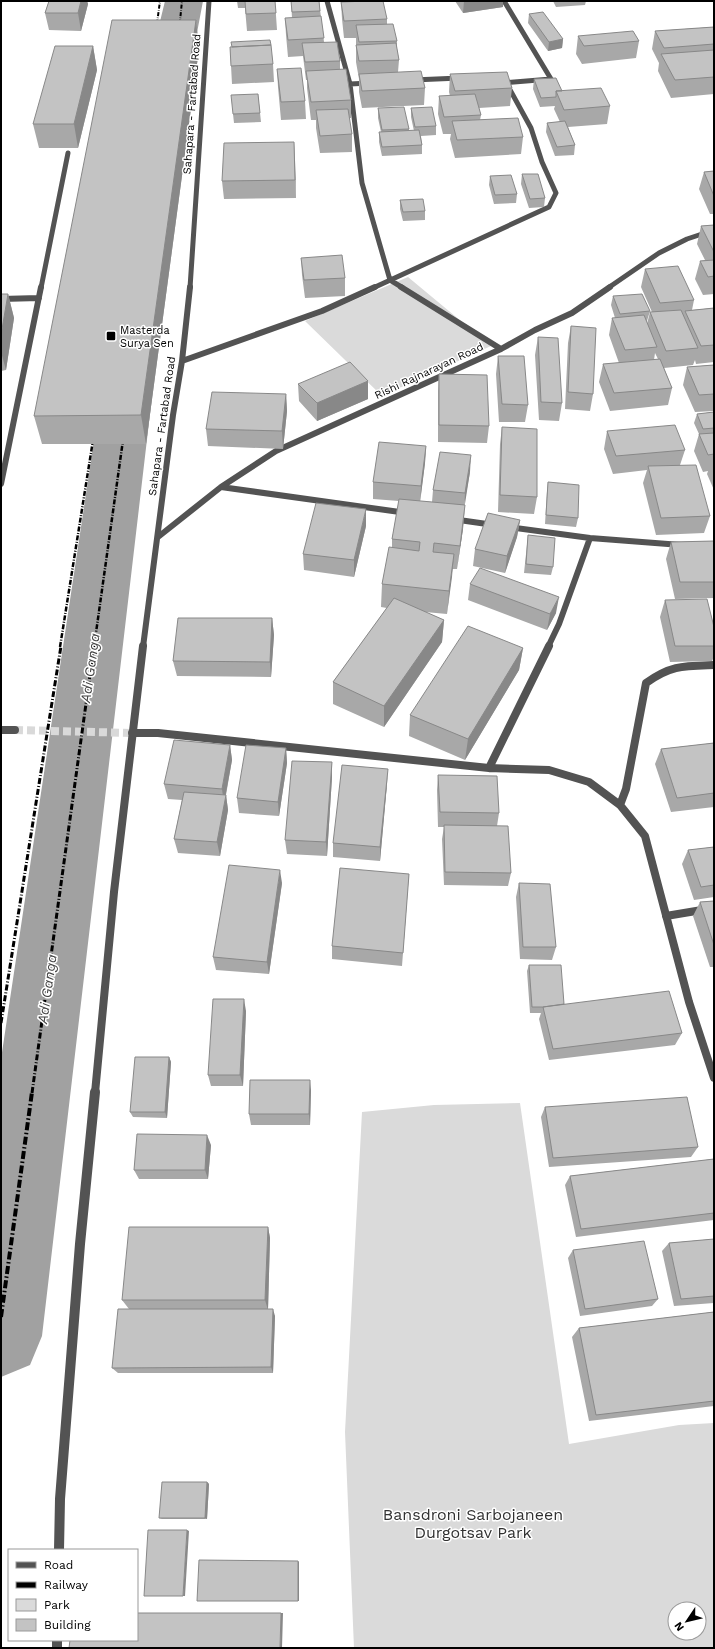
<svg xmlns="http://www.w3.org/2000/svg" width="715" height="1649" font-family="'Work Sans',sans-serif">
<rect width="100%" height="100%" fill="#fff"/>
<!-- green -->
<path fill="#dadada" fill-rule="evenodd" d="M408 277 491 346 382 396 305 321Z
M520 1103 569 1444 679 1425 714 1423V1648H354L345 1432 362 1112 434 1105ZM675 1609H699V1633H675Z"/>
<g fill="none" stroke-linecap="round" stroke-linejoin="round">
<!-- river -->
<path fill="#a1a1a1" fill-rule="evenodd" d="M165 1H203L196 38 187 111 181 120 166 124 151 120 145 111 156 38Z
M132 338 150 342 157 354 42 1336 30 1365 1 1377V1059L107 354 114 342Z"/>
<!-- minor-tunnel -->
<path stroke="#d9d9d9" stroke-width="8" stroke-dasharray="8 4" stroke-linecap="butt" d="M15 730 132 733"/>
<!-- minor-far3 -->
<path stroke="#535353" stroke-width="5" d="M327 1 350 84 362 183 390 280 403 288
M413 80 460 78
M502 83 551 79 504 1
M350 84 370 83
M41 288 68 153
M190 288 209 1
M373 288 549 207 556 193 542 162 531 128 509 88 505 86
M608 288 659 253 687 239 714 230"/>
<!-- minor-far2 -->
<path stroke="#535353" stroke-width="6" d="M401 287 501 349
M1 299 39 298
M182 361 322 311 375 287
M1 484 41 287
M221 487 407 513
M452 519 494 525
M508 527 590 538 681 545
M158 537 221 487 276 451 501 349 535 330 572 313 610 287
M143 647 173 415 182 361 190 287
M548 647 559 624 590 538"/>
<!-- minor-far1 -->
<path stroke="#535353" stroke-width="8" d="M1 730H15
M132 733H158L489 768 549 770 589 782 620 805 645 836 689 1002 714 1078
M489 768 549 646
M620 805 626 789 646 683C671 665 684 666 714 665
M666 916 714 908
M95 1093 114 892 143 646"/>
<!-- minor -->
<path stroke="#535353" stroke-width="10" d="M59 1550 60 1499 80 1244 95 1092
M57 1640V1648"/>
<!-- rail-far3 -->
<path stroke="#000" stroke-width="2" stroke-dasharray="4 1.5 0.5 1.5" stroke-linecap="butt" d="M156 31 160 1
M179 31 182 1"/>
<!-- rail-far2 -->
<path stroke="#000" stroke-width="2.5" stroke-dasharray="5 1.5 1 1.5" stroke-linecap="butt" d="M60 647 94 434
M94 647 124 433"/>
<!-- rail-far1 -->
<path stroke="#000" stroke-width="3" stroke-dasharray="6 2 1 2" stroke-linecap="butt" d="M1 1023 61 646
M32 1093 94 646"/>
<!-- rail -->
<path stroke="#000" stroke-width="4" stroke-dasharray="8 2.5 1.5 2.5" stroke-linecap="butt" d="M1 1317 32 1092"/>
</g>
<!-- wall -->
<path fill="#a8a8a8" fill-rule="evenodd" d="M49 1H87L88 4 81 31 49 30 45 13Z
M237 1H275L277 30 247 31 245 8H238Z
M291 1H319L324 42 340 61V69L351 100V118H349L352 134V152L320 153 316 128V120H311L307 88V80H306L303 56 288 57 286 35 285 18H292Z
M455 1H503V7L463 13Z
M553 1H586L585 5 556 7Z
M341 2 387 19V24L397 41V49L399 60 398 72 425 88 424 105 362 108 359 92V79L356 62V38H344L342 19Z
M529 14 563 39 562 48 548 51 528 23Z
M196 20 199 49 146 444H42L34 416Z
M714 27V94L671 98 658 71 659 63 652 49 655 31Z
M578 36 639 41 636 58 582 64 576 54Z
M93 46 97 70 78 148H39L33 124Z
M230 47 273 64 274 82 232 84Z
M277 69 305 101 306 119 281 120 278 87Z
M450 74 512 88 510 106 479 108 481 115 480 120 523 137 521 154 455 158 450 139 451 134H443L438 114 439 96H450L449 92Z
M534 79 562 91 610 106 607 124 568 127 575 145 574 155 555 156 546 132 547 123 560 122 554 109 555 106 540 107 533 89Z
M258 94 261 122 234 123 233 114Z
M378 108 409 129V131H414L411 117V108L436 126V135L421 136 422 145V154L382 156 379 142V132H381L378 118Z
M294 142 296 198 224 199 222 181Z
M714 171V214H710L699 189 704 172Z
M522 174 545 198 544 207 529 208 521 184Z
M490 176 517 194 516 203 494 204 489 185Z
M400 200 425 211V220L403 221 400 209Z
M714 225V294L703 295 695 279 700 261 705 260 697 244 701 226Z
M301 258 345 278V296L305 298 302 275Z
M645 269 694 300 692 310 714 308V362L696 364 695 360 693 365 664 368 672 388 668 405 610 411 599 382 603 364 619 363 609 335 612 318H615L611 305 613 296 650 311 647 321H646L647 324 650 312H652L641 287ZM655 353 658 359 654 360Z
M1 294H8L14 318 6 370 1 371Z
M571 326 593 394 590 411 565 409 568 343Z
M538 337 562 403 559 421 539 420 535 355Z
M498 356 528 405 525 422H499L496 374Z
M714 365V411L695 412 683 385 687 367Z
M439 374 489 426 487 443 438 442V391Z
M368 381V399L317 421 299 401 298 384Z
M286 394 287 411 283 449 208 446 206 429Z
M714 412V490L707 474 708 471 703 472 694 451 699 434 694 423 697 414Z
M502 427 537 497 534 514 498 512 500 444Z
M607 431 685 450 680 465 710 516 704 533 656 535 643 483 647 470 613 474 604 449Z
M426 446 425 463 420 501 432 502 433 490 470 472 464 505 463 529 457 569H452L447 614 425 612 444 620 442 642 384 727 333 704V682L387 608 381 607 382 584 392 548V539L399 501 373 499V482Z
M548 482 578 518 576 527 545 524 547 491Z
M520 520 517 537 505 573 473 566 475 549Z
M366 526 354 577 304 570 303 554Z
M528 535 553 567 551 575 524 573Z
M714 541V598L675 599 666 559 671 542Z
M470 584 556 613 547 630 468 600Z
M665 600 714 627V657L712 661 670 662 660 617Z
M272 618 274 635 271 677 177 676 173 661Z
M523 648 519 670 465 760 409 736 410 715Z
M714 743V807L671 812 655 764 661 749Z
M230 745 232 760 226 795 228 810 220 856 178 853 174 839 182 800 168 799 164 784Z
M286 748 287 763 279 816 239 813 237 798Z
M332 762V777L327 856 287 854 285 840Z
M438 775 499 813 497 826 511 873 508 886 444 885 442 839 444 827H438L437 790Z
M387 784 380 861 333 857V843Z
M714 847V897L694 900 682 864 688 850Z
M409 874 402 966 332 959V946Z
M282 883 269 974 216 970 213 957Z
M519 883 556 947 552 960 520 959 516 897Z
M714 901V967H710L693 916 700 902Z
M529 965 564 1004 682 1033 675 1045 549 1060 539 1019 541 1013H530L527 971Z
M246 1011 243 1086H211L208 1075Z
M169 1057 171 1062 167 1118 133 1117 130 1112Z
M311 1090 310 1125H251L249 1114Z
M545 1107 698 1147 691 1157 549 1167 541 1117Z
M211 1145 208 1179H139L134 1170Z
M714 1159V1220L576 1237 565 1185 570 1176Z
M268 1227 270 1238 268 1309 275 1316 273 1373H118L112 1368 129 1309 122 1300Z
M714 1239V1303L674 1306 662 1251 669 1243Z
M573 1250 658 1299 652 1306 580 1316 568 1258Z
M714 1312V1406L589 1421 572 1337 579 1328Z
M207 1482 209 1484 207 1519H162L159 1518Z
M137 1613H283L137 1640Z"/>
<!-- shaded-wall -->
<path fill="#888" d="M81 1H87L88 4 81 31 78 13Z
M464 1H503V7L463 13Z
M196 20 199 49 146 444 141 415Z
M563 39 562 48 548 51 549 42Z
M93 46 97 70 78 148 74 124Z
M294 142 295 160 296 198 295 180Z
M8 294 14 318 6 370 1 352V335Z
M368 381V399L317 421V403Z
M286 394 287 411 283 449 282 431Z
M426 446 425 463 420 503 421 486Z
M471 455 470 472 464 510 465 493Z
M465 505 463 529 457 569 460 546Z
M366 509V526L354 577V560Z
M520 520 517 537 505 573 507 556Z
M454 554 452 577 447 614 449 591Z
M559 597 556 613 547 630 550 614Z
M272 618 274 635 271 677 270 662Z
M444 620 442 642 384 727V706Z
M523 648 519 670 465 760 468 739Z
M230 745 232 760 224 804 222 789Z
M286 748 287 763 279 816 278 802Z
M332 762V777L327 856 326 842Z
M388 769 387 784 380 861V847Z
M226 795 228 810 220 856 217 842Z
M280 870 282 883 269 974 267 962Z
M244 999 246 1011 243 1086 240 1075Z
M169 1057 171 1062 167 1118 165 1112Z
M310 1080 311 1090 310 1125 309 1114Z
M207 1135 211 1145 208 1179 205 1170Z
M268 1227 270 1238 268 1310 265 1300Z
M273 1309 275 1316 273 1373 271 1367Z
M207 1482 209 1484 207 1519 205 1518Z
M187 1530 189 1531 185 1596H183Z
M298 1561 299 1562V1601H298Z
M281 1613H283L282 1648H280Z"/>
<!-- building -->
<path fill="#c3c3c3" stroke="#888" d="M49 1H81L78 13H45Z
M245 1H275L276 13 246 14Z
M291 1H319L320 11 292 12Z
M368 1H383L387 19 344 21 341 2Z
M543 12 563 39 549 42 529 14Z
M321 16 324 38 288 40 285 18Z
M112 20H196L141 415 34 416Z
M393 24 397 41 359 42 356 25Z
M714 27V44L664 48 655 31Z
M633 31 639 41 584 46 578 36Z
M270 40 271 45 232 47 231 42Z
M337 42 340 61 305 62 302 43Z
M396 43 399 60 359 61 356 45Z
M271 45 273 64 231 66 230 47Z
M55 46H93L74 124H33Z
M714 50V77L675 80 661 54Z
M301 68 305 101 281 102 277 69Z
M346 69 351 100 311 102 306 71Z
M421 71 425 88 362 91 359 74Z
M507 72 512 88 455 91 450 74Z
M556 78 562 91H556V97L541 98 534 79Z
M601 88 610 106 564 110 556 91Z
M258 94 260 113 233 114 231 95Z
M475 94 481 115 444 117 439 96Z
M404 107 409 129 382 130 378 108Z
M432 107 436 126 415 127 411 108Z
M348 109 352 134 320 136 316 110Z
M518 118 523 137 457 140 452 121Z
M565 121 575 145 557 147 547 123Z
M419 130 422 145 382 147 379 132Z
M294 142 295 180 222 181 224 143Z
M714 171V196L704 172Z
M522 174H538L545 198 530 199Z
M511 175 517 194 495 195 490 176Z
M423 199 425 211 403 212 400 200Z
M714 225V252L701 226Z
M342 255 345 278 304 280 301 258Z
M714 260V276L708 277 700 261Z
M678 266 694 300 660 303 645 269Z
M1 294H8L1 335Z
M642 294 650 311 620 314 613 296Z
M714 308V345L701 346 685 311Z
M681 310 698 348 666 351 650 312Z
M644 315 657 347 625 350 612 318Z
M571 326 596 328 593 394 568 392Z
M538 337 558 338 562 403 541 402Z
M498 356H524L528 405 502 404Z
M660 359 672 388 614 393 603 364Z
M350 362 368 381 317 403 298 384Z
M714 365V394L699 395 687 367Z
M439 374 487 375 489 426 439 425Z
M212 392 286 394 282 431 206 429Z
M714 412V428L703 429 697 414Z
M675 425 685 450 616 456 607 431Z
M502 427 537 429V497L500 495Z
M714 433V454L708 455 699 434Z
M379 442 426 446 421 486 373 482Z
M440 452 471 455 465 493 433 490Z
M696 465 710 516 661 518 648 466Z
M548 482 579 485 578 518 546 515Z
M399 499 465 505 460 546 434 543 433 552 454 554 449 591 382 584 389 547 419 551 420 542 392 539Z
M316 503 366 509 354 560 303 554Z
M488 513 520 520 507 556 475 549Z
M528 535 555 538 553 567 526 564Z
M714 541V582H680L671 542Z
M480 568 559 597 550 614 470 584Z
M394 598 444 620 384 706 333 682Z
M707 599 714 627V646H675L665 600Z
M178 618H272L270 662 173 661Z
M468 626 523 648 468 739 410 715Z
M174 740 230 745 222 789 164 784Z
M714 743V793L677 798 661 749Z
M246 745 286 748 278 802 237 798Z
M292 761 332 762 326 842 285 840Z
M342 765 388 769 380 847 333 843Z
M438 775 497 776 499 813 440 812Z
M184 792 226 795 217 842 174 839Z
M444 825 508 826 511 873 445 872Z
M714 847V885L701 887 688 850Z
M229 865 280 870 267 962 213 957Z
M340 868 409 874 403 953 332 946Z
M519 883 550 884 556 947H523Z
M714 901V945L700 902Z
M529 965H561L564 1004 543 1007H532Z
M669 991 682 1033 553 1049 543 1007Z
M213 999H244L240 1075H208Z
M135 1057H169L165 1112H130Z
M250 1080H310L309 1114H249Z
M687 1097 698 1147 553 1158 545 1107Z
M137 1134 207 1135 205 1170H134Z
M714 1159V1213L581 1229 570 1176Z
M129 1227H268L265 1300H122Z
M714 1239V1296L681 1299 669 1243Z
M644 1241 658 1299 585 1309 573 1250Z
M118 1309H273L271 1367 112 1368Z
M714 1312V1401L596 1415 579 1328Z
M162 1482H207L205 1518H159Z
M148 1530H187L183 1596H144Z
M199 1560 298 1561V1601H197Z
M137 1613H281L280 1648H69L70 1640H137Z"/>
<!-- markers -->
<rect fill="#000" stroke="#fff" stroke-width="1.5" x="106" y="331" width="10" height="10" rx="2"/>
<g text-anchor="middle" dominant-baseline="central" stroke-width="3" stroke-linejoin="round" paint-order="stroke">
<!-- far-street labels -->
<g font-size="11" fill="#000" stroke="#fff">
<text transform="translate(192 104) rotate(-86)">Sahapara - Fartabad Road</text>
<text transform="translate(429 371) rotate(-25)">Rishi Rajnarayan Road</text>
<text transform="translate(162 426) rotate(-82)">Sahapara - Fartabad Road</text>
</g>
<!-- far-poi labels -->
<g font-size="11" fill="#000" stroke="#fff" text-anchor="start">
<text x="120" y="330">Masterda<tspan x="120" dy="13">Surya Sen</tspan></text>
</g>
<!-- water labels -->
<g font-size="14" font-style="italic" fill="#424242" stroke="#fff">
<text transform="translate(90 668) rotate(-82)">Adi Ganga</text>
<text transform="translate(47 989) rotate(-82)">Adi Ganga</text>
</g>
<!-- near-park labels -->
<g font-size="16" fill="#313131" stroke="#fff">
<text x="473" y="1514">Bansdroni Sarbojaneen<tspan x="473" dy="18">Durgotsav Park</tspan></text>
</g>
</g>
<!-- border -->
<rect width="715" height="1649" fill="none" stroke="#000000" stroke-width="4"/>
<!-- legend -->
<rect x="8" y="1549" width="130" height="92" fill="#ffffff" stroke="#999999"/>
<rect x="16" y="1562" width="20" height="6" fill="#535353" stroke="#999999"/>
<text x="44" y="1569" font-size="12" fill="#000000">Road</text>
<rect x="16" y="1582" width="20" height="6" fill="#000000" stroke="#999999"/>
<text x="44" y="1589" font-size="12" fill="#000000">Railway</text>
<rect x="16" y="1599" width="20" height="12" fill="#dadada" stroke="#999999"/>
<text x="44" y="1609" font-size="12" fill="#000000">Park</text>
<rect x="16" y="1619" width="20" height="12" fill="#c3c3c3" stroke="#999999"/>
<text x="44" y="1629" font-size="12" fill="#000000">Building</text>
<!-- north arrow -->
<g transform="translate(687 1621) rotate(235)"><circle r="19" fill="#ffffff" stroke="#999999"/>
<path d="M0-3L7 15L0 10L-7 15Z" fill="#000000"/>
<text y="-6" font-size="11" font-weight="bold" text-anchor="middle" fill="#000000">N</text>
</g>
</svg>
